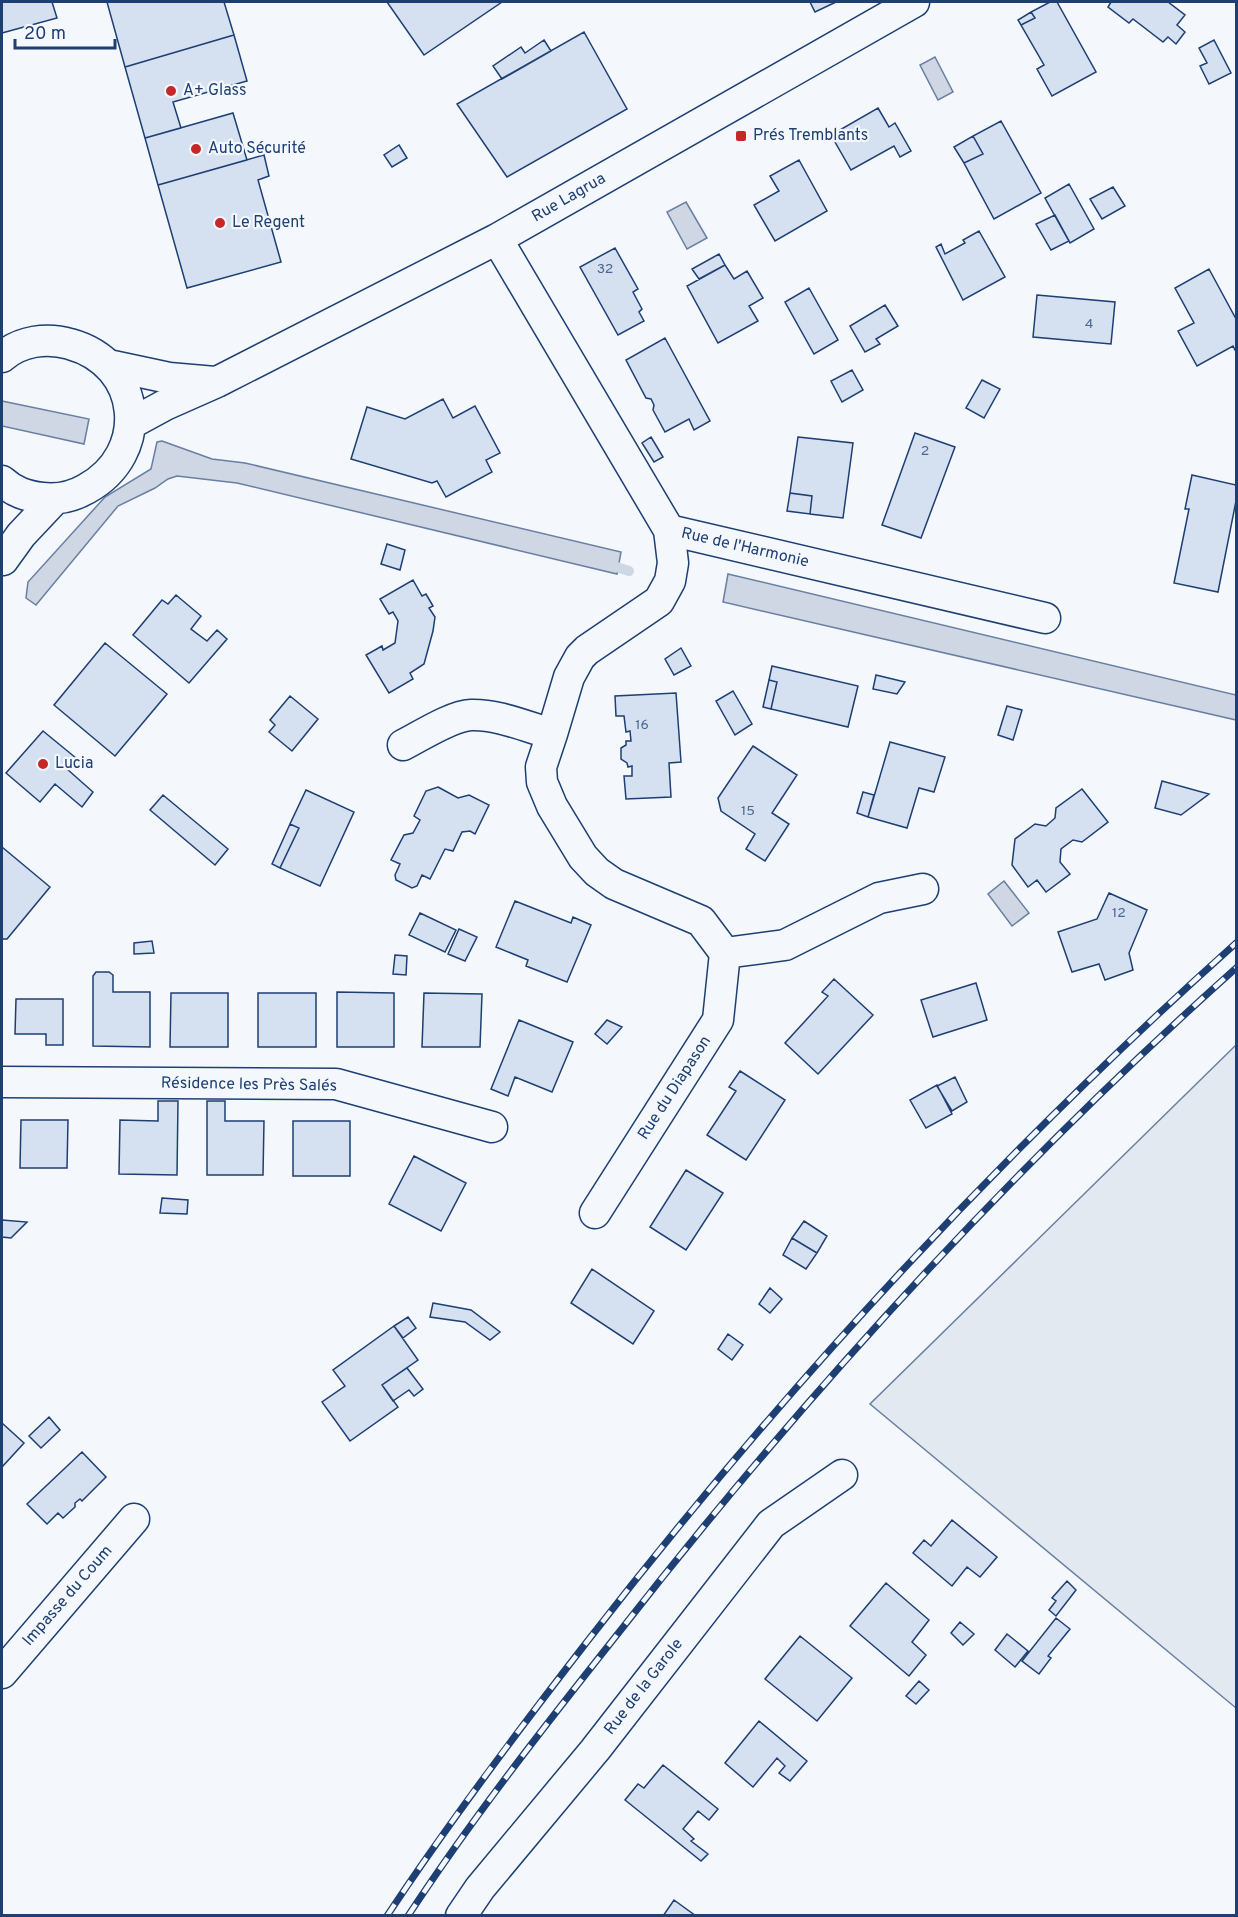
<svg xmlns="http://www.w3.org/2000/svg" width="1238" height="1917" font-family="Overpass,sans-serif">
<rect width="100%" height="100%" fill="#f4f7fb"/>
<!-- green -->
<path fill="#e3e9f0" stroke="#687fa3" stroke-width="1.5" d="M1236 1045V1708L870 1404Z"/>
<!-- water -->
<path fill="#cfd7e4" stroke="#687fa3" stroke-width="1.5" d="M935 57 953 92 938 100 920 65Z
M686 202 707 238 687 249 667 212Z
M2 401 89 419 84 444 2 426Z
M162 441 212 459 245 463 621 552 617 574 237 483 177 476 168 479 155 488 118 506 36 605 26 598 28 582 105 497 151 469 157 442Z
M728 574 1236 695V720L723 602Z
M1004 881 1029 913 1012 926 988 894Z"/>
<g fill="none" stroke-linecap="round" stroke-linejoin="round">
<!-- stream -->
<path stroke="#cfd7e4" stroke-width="10" d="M604 563 629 571"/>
</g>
<!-- building -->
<path fill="#d5e0f0" stroke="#1d3f73" stroke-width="1.5" d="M2 2H52L57 18 2 33Z
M107 2H224L234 35 125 67Z
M387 2H502L424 55Z
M810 2H836L815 12Z
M1050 2H1057L1096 72 1052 96 1037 69 1044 65 1021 25 1035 18 1031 12Z
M1111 2H1168L1185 15 1177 25 1185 32 1176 44 1168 37 1163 42 1133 19 1129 23 1108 7Z
M1031 12 1035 18 1021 25 1018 20Z
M584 32 627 109 507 177 457 104Z
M234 35 247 81 173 102 181 128 145 138 125 67Z
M544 40 551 51 502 79 493 66 521 47 525 53Z
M1214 40 1231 73 1209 84 1200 66 1207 63 1199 48Z
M878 108 889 127 895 123 911 151 900 157 894 146 851 170 831 135Z
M233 113 247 160 158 185 145 138Z
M1001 121 1041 193 994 219 964 163 983 154 973 136Z
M973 136 983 154 964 163 954 147Z
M399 145 407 158 392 167 384 155Z
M264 155 269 176 258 180 281 262 187 288 158 185Z
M799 160 827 211 775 241 754 205 779 191 770 176Z
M1069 184 1094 229 1070 243 1045 198Z
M1113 187 1125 206 1102 219 1090 199Z
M1055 215 1069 241 1051 250 1036 224Z
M979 231 1005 277 963 300 936 247 941 244 945 254 965 243 963 240Z
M615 248 638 289 633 292 642 309 639 312 644 321 618 335 580 267Z
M719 254 725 265 699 279 692 269Z
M725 265 734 279 747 271 763 298 749 306 758 321 718 343 687 286Z
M1209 269 1236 319V349L1235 350 1233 346 1197 366 1178 331 1194 323 1175 288Z
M809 288 838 340 814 354 785 302Z
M1037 295 1115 302 1111 344 1033 337Z
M885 305 898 326 876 339 880 344 865 352 850 326Z
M665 338 710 421 694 430 689 419 665 432 653 410 654 405 651 399 646 398 626 360Z
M852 370 863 390 842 402 831 381Z
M982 380 1000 389 984 418 966 408Z
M443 399 453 418 475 406 500 453 486 460 492 472 446 497 437 481 432 483 351 459 367 407 405 419Z
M915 433 955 447 921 538 882 525Z
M651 437 663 457 654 462 642 443Z
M798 437 853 443 843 518 810 514 812 496 790 493Z
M1192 475 1236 485V501L1218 592 1174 583 1189 509H1185Z
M790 493 812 496 810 514 787 511Z
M387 544 405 550 400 570 381 564Z
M413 580 422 596 426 594 433 606 429 608 435 617 433 631 424 664 410 673 413 679 389 693 366 655 382 646 383 650 395 643 398 621 393 612 389 614 380 599Z
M176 595 201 616 191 629 207 641 217 630 227 639 189 683 133 635 162 600 168 604Z
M105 643 167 694 115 756 54 705Z
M681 648 691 666 674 675 665 659Z
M772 666 858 686 848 727 771 709 777 682 769 680Z
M876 675 905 682 897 694 873 689Z
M769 680 777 682 771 709 763 707Z
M733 691 752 724 735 735 716 701Z
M676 693 681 762 669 763 671 797 626 799 624 776H632V766L628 767 627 763 621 759V748L626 745V741H631L630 731 626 732 624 716H616L615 696Z
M290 696 318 719 292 751 269 732 275 725 270 720Z
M1007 706 1022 710 1013 740 998 735Z
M43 731 76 758 67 769 93 792 82 807 55 784 40 802 6 773Z
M890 742 945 757 934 792 919 788 907 828 868 817Z
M753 746 797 775 772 813 789 824 765 861 746 849 755 834 721 811 718 798Z
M1162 781 1209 794 1181 815 1155 808Z
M438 787 458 798 469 795 489 805 475 834 470 831 462 832 453 851 445 849 430 879 422 875 417 886 412 888 396 880 395 875 400 864 391 860 404 835 413 833 420 820 414 816 426 791Z
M1082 789 1108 822 1082 842 1073 840 1061 849 1060 862 1070 874 1046 892 1037 880 1028 887 1012 865 1015 839 1035 824 1046 826 1055 818 1056 808Z
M306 790 354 812 320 886 280 868 299 828 290 824Z
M863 792 874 795 868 817 857 813Z
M163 795 228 849 215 865 150 810Z
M290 824 299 828 280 868 272 864Z
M2 847 50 887 7 939H2Z
M1109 893 1147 910 1129 953 1133 970 1105 980 1099 964 1072 972 1058 932 1097 919Z
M515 901 571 923 573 917 591 925 567 982 526 966 528 960 496 947Z
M420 913 456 930 445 952 409 935Z
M459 929 477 937 465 961 448 954Z
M152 941 154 953 134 954V943Z
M395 955 407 956 406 975 393 974Z
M96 972H109L113 975V992H150V1047L93 1046V976Z
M834 979 873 1015 818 1074 785 1043 828 996 822 992Z
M976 983 987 1020 933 1037 921 1000Z
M337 992 394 993V1047H337Z
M171 993H228V1047H170Z
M258 993H316V1047H258Z
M424 993 482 994 480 1047H422Z
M16 999H63V1045H46V1034H15Z
M519 1020 573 1042 552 1092 515 1077 508 1096 491 1089Z
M607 1020 622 1027 607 1044 595 1034Z
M740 1071 785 1100 746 1160 707 1135 736 1091 729 1087Z
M955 1077 967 1102 952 1111 937 1086Z
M937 1085 952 1114 926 1128 910 1100Z
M158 1101H178L177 1175 119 1174 120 1120 158 1121Z
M207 1101H225V1121H264L263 1175H207Z
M21 1120H68L67 1168H20Z
M293 1121H350V1176H293Z
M414 1156 466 1183 441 1231 389 1204Z
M686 1170 723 1193 686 1250 650 1227Z
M162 1198 188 1200 187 1214 160 1213Z
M2 1220 27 1222 11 1238 2 1237Z
M804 1221 827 1236 817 1253 792 1238Z
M792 1238 817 1253 806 1269 783 1255Z
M592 1269 654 1311 633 1344 571 1303Z
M770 1288 782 1299 770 1313 759 1304Z
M433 1303 471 1310 500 1332 490 1340 465 1322 430 1317Z
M408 1317 416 1328 403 1338 394 1326Z
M394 1326 418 1360 382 1385 398 1407 350 1441 322 1402 345 1386 333 1370Z
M728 1334 743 1345 732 1360 718 1349Z
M407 1368 423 1389 414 1396 409 1390 393 1401 382 1385Z
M49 1417 60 1430 41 1448 29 1436Z
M2 1423 24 1443 2 1467Z
M82 1452 106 1477 82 1501 80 1499 75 1503V1507L63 1518 58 1513 47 1524 27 1504Z
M952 1520 997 1557 980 1577 967 1567 952 1586 913 1553 924 1540 931 1546Z
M1067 1581 1076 1590 1056 1616 1049 1610 1056 1601 1052 1598Z
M886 1583 929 1620 912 1642 926 1655 909 1676 850 1626Z
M1056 1618 1070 1629 1048 1656 1051 1658 1039 1674 1022 1661Z
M960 1622 974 1634 963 1645 951 1633Z
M1007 1634 1028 1651 1015 1667 995 1650Z
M800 1636 852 1678 817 1721 765 1679Z
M919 1681 929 1690 916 1704 906 1696Z
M759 1721 807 1761 790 1781 779 1773 785 1766 777 1758 753 1787 725 1763Z
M663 1765 718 1809 709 1820 698 1811 683 1829 694 1839 691 1841 708 1854 701 1861 625 1800 638 1784 644 1788Z
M674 1900 696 1916H663Z"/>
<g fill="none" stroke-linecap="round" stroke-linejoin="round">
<defs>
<path id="minor" d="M2 357C20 341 47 337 70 344 143 364 151 454 86 489 72 497 59 500 42 498 26 496 14 492 2 481
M108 365 169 378 215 382
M130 424 165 405 217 382 497 239 914 2
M669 530 1045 618
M3 560 21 535 54 500
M552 734 541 767 542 782 552 806 583 857 597 872 614 884 701 921 725 953
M403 745C421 736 451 716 471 715 497 714 527 727 552 734L569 677 580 657 587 650 659 601 670 581 673 563 669 530 497 239
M2 1082 336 1084 492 1127
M595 1213 718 1020 725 953 785 945 879 898 923 889
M2 1673 134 1519
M461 1916 480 1888 595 1750 771 1524 842 1475"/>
</defs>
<!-- minor casing -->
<use href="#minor" stroke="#1d3f73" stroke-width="33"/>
<!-- minor -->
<use href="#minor" stroke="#f4f7fb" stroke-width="30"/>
<defs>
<path id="rail" d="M387 1916C449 1822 517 1732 586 1643 782 1390 998 1156 1236 943
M408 1916C473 1817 547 1723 620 1631 806 1393 1011 1169 1236 968"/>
</defs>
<!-- rail casing -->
<use href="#rail" stroke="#1d3f73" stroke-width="7"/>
<!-- rail -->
<use href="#rail" stroke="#f4f7fb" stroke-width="4.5" stroke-dasharray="14" stroke-linecap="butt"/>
</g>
<!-- markers -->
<g fill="#c62828" stroke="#f4f7fb" stroke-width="2">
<circle cx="171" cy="91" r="6"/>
<rect x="735" y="130" width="12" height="12" rx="3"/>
<circle cx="196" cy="149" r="6"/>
<circle cx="220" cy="223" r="6"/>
<circle cx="43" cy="764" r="6"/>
</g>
<g text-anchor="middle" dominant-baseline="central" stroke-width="4.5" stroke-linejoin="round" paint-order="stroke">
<!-- number labels -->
<g font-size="14" fill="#4b6792">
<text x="605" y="269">32</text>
<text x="1089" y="324">4</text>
<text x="925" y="451">2</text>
<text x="642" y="725">16</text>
<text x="748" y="811">15</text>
<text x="1119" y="913">12</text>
</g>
<!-- poi labels -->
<g font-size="16" fill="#1d3f73" stroke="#f4f7fb" text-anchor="start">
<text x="183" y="91">A+ Glass</text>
<text x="753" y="136">Prés Tremblants</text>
<text x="208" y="149">Auto Sécurité</text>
<text x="232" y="223">Le Regent</text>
<text x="55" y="764">Lucia</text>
</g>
<!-- street labels -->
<g font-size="16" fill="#1d3f73" stroke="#f4f7fb">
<text transform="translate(569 198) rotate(-30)">Rue Lagrua</text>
<text transform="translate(745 548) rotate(13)">Rue de l'Harmonie</text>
<text transform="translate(249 1085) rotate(1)">Résidence les Près Salés</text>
<text transform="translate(675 1088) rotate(-57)">Rue du Diapason</text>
<text transform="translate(68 1596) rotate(-49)">Impasse du Coum</text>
<text transform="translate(644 1687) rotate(-52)">Rue de la Garole</text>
</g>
</g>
<!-- border -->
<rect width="1238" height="1917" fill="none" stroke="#1d3f73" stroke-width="6"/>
<!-- scale -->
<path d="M15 39v9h100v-9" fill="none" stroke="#1d3f73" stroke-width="3"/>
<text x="24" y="39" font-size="18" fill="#1d3f73" stroke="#f4f7fb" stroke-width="4.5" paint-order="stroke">20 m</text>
</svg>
